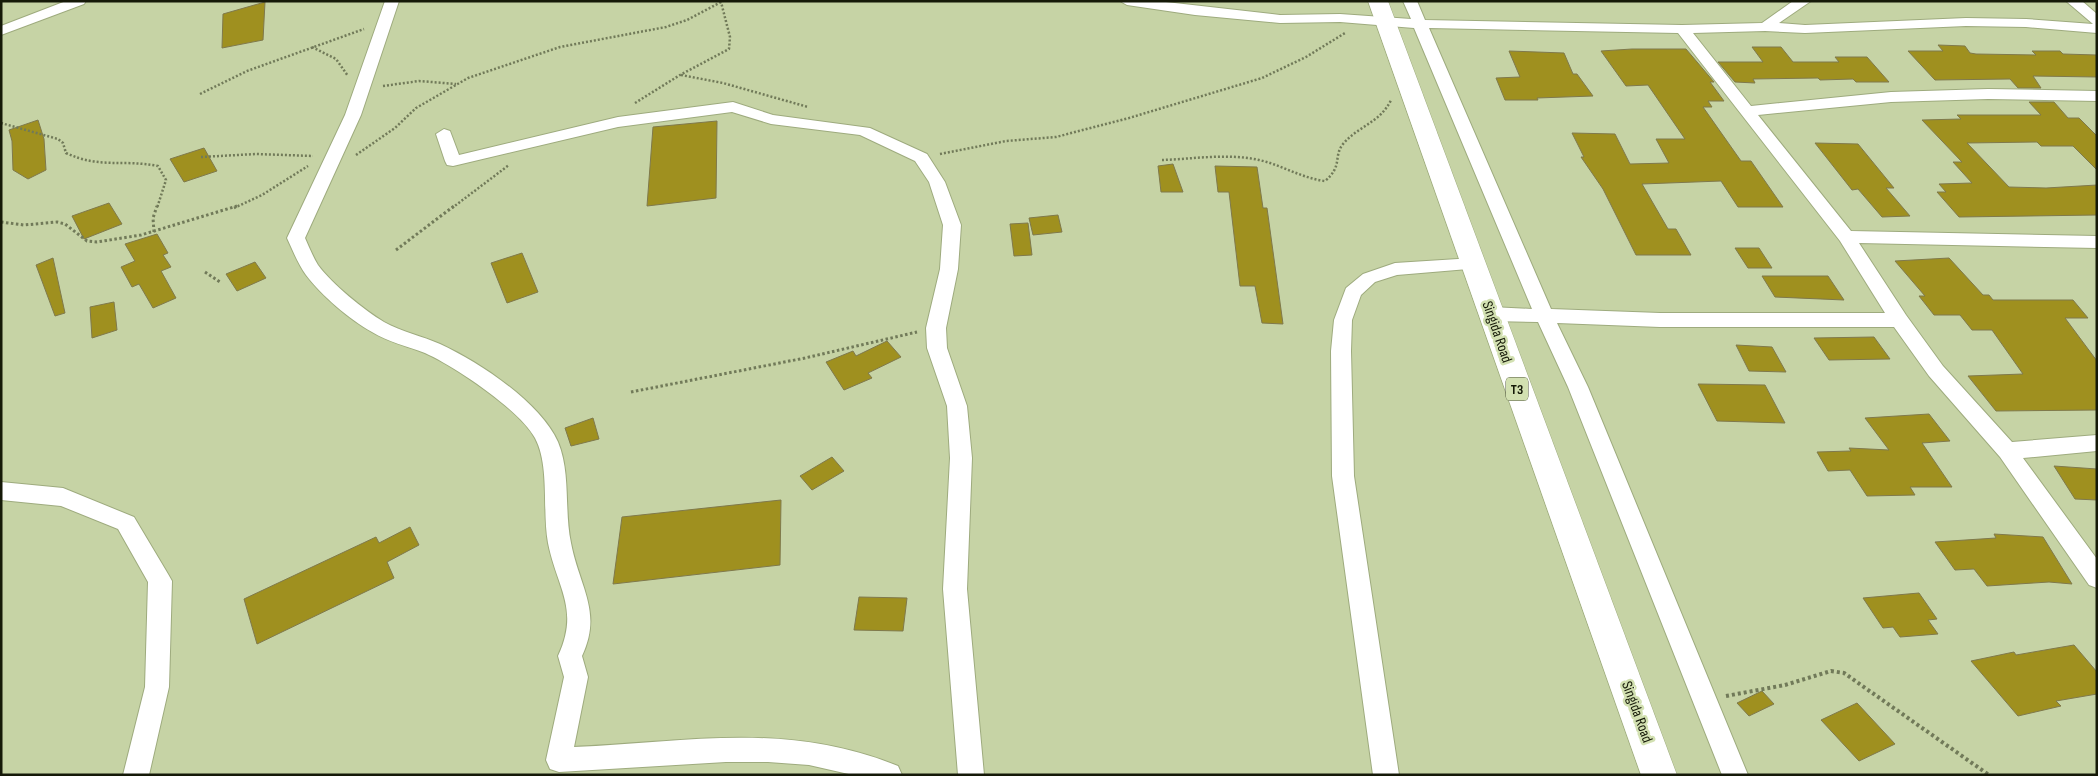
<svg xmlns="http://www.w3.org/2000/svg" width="2098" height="776" font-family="'Sofia Sans Condensed',sans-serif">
<rect width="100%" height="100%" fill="#c6d3a5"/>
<!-- building -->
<path fill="#9f901f" stroke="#7f794c" d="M265 2 263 40 222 48 223 14Z
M1938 45 1965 46 1970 53 1976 54 2036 55 2032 51H2060L2063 54 2097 55V77L2033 76 2041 88H2018L2010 79 1935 80 1908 51H1943Z
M1752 47H1781L1793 62H1839L1835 57H1867L1889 82H1856L1853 79 1820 80 1818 78 1753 79 1755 83 1735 82 1718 62H1763Z
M1632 49H1686L1714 82H1710L1724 101H1708L1712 107H1703L1741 161H1751L1783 207H1738L1721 181 1642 184 1668 229H1676L1691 255H1636L1603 189 1581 157H1584L1572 133 1615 134 1630 164 1669 163 1656 139H1685L1648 85 1626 86 1601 51Z
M1509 51 1564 53 1573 74H1577L1593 96 1537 98 1538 100H1505L1496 78 1520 77Z
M2029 102H2054L2068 118H2079L2097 136V170L2073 146H2041L2037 142 1967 143 2009 187 2046 188 2097 185V215L1959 217 1937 192H1946L1939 184 1972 183 1953 162H1962L1922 120 1961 119 1957 115H2041Z
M38 120 44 139 46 170 28 179 13 170 12 141 9 130Z
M717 121 716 198 647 206 653 127Z
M1815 143 1858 144 1894 188H1886L1910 216 1882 217 1858 189 1852 190Z
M204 148 217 171 184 182 170 159Z
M1173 164 1183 192H1161L1158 166Z
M1215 166 1257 167 1263 208H1267L1283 324 1262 323 1255 286H1240L1229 192H1218Z
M109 203 122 224 84 239 72 216Z
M1058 215 1062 232 1033 235 1029 218Z
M1028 223 1032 255 1014 256 1010 224Z
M157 234 168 253 163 255 171 267 161 271 176 298 153 308 139 284 132 287 121 267 135 261 125 244Z
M1735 248H1759L1772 268H1748Z
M522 253 538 292 507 303 491 263Z
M53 258 65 313 55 316 36 265Z
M1949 258 1983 295H1989L1993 300H2073L2088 318H2065L2097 361V410L1996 411 1968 376 2023 374 1992 330H1972L1960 315H1934L1919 296H1925L1895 261Z
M255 262 266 278 237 291 226 274Z
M1762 276H1828L1844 300 1775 297Z
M114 302 117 330 92 338 90 307Z
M1874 337 1890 359 1829 360 1814 338Z
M887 341 901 357 868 373 872 378 844 390 826 362 853 351 856 356Z
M1736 345 1772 347 1786 372 1749 371Z
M1698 384 1765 385 1785 423 1717 421Z
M1929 414 1950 441 1922 443 1952 487H1910L1915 495 1867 496 1850 470 1828 471 1817 452 1851 451 1849 448 1889 450 1865 418Z
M593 418 599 439 571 446 565 428Z
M832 457 844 471 812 490 800 476Z
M2054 466 2097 469V500L2075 499Z
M781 500 780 565 613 584 622 517Z
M410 527 419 545 387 562 394 578 257 644 244 599 376 537 379 543Z
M1994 534 2043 537 2072 584 2049 582 1987 586 1974 569 1955 570 1935 542 1996 538Z
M1919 593 1937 619 1928 620 1938 634 1900 637 1893 627 1883 628 1863 598Z
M859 597 907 598 903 631 854 630Z
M2074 645 2097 672V694L2056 701 2061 706 2018 716 1971 661 2014 652 2016 655Z
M1762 691 1774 704 1749 716 1737 703Z
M1857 703 1895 744 1859 761 1821 720Z"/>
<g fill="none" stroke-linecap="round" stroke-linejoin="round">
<defs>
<path id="street" d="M66 1H86L84 4 1 35V26Z
M385 1H399L361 115 305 238C309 247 313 257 318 265 332 284 364 310 384 322 402 332 422 336 440 344 479 362 540 402 558 442 571 473 564 511 571 543 579 586 603 612 582 656L588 677 574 747C690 742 787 721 898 766L902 775H853L809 765 768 762H726L559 772 550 769 546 760 564 677 558 656C580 609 557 588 548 543 542 511 550 466 535 438 520 410 454 366 425 353 407 346 388 342 372 332 349 319 322 296 306 275 298 264 293 251 287 238L345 115Z
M1120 1H1157L1280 15 1340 14 1411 19 1403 1H1417L1425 20 1682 25 1762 23 1793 1H1811L1779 23 1805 25 1966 18 2026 19 2093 24 2066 1H2082L2097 14V33L2026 27 1966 26 1805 33 1765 31 1693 33 1751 106 1891 92 1988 89 2097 91V101L1988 99 1891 102 1758 115 1851 231 2097 236V248L1859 243 1906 315 1943 366 2012 442 2097 435V451L2023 458 2097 559V588L2089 585 2000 457 1929 376 1894 327H1660L1557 323 1588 387 1748 775H1722L1568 387 1538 322 1491 321 1484 319 1482 314 1484 309 1491 307 1532 309 1414 28 1340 22 1280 23 1195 15 1127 5ZM1429 28 1678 33 1840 241 1885 313H1660L1551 309Z
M733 102 773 115 870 128 927 154 945 182 961 225 958 269 946 328 947 348 967 406 972 458 967 589 984 775H958L943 589 950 458 947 406 927 348 926 328 940 269 943 225 929 182 915 161 860 135 771 124 732 112 618 127 453 166 447 165 445 161 436 134 444 129 450 131 459 155 618 117Z
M1474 258 1480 260 1483 264 1480 268 1397 275 1375 282 1361 295 1352 320 1351 351 1354 476 1399 775H1373L1332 476 1331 351 1334 320 1346 288 1363 274 1395 263Z
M1 482 63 488 134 517 168 574 172 581 169 687 149 775H123L145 687 148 582 118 529 61 506 1 500Z"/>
<path id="highway" d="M1368 1H1388L1677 775H1641Z"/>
</defs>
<!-- street casing -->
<use href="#street" stroke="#9eab7e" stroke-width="2"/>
<!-- highway casing -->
<use href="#highway" stroke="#9eab7e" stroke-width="1"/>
<!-- path-far2 -->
<path stroke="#717a59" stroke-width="2.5" stroke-dasharray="2 2" stroke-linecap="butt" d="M312 47 336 59 348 76
M681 75 723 83 808 107
M383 86 419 81 456 84
M200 94 247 71 364 29
M635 103 680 75 729 49 730 37 721 2
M1 123 58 139 63 143 66 153C100 169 123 159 158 166L166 180 157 208
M940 154 1006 141 1056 137 1129 118 1262 78 1306 57 1345 33
M356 155 395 128 416 108 468 78 560 47 666 27 687 20 723 1
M201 157 256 154 313 156
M1162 160C1193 159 1228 153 1259 160 1282 165 1301 178 1325 181 1343 166 1333 157 1343 144 1358 126 1380 123 1391 100
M234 208 262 195 308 166
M452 208 509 165"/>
<!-- path-far1 -->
<path stroke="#717a59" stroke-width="3" stroke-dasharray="2.5 2.5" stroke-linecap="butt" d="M1 222 24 225 57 222 65 224 87 241 97 242 141 235 237 206
M154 232 153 218 157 206
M396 250 454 206
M205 272 220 282
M631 392 805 358 917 332"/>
<!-- path -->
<path stroke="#717a59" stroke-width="4" stroke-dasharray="3 3" stroke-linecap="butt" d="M1726 696 1785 685 1831 671 1844 673 1989 775"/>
<!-- street -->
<use href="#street" fill="#fff" fill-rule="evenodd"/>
<!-- highway -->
<use href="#highway" fill="#fff" fill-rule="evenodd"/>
</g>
<g text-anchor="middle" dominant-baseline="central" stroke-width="5" stroke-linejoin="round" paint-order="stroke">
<!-- shield labels -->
<rect fill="#d2e0b1" stroke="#4e553b" stroke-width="1" x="1506" y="377.5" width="22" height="23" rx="4"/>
<g font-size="14" font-weight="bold" fill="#151908">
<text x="1517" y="389">T3</text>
</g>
<!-- street labels -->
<g font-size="15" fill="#151908" stroke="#d2e0b1">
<text transform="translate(1497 332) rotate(71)">Singida Road</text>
<text transform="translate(1637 712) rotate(70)">Singida Road</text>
</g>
</g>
<!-- border -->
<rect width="2098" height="776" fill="none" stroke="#151908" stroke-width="5"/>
</svg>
